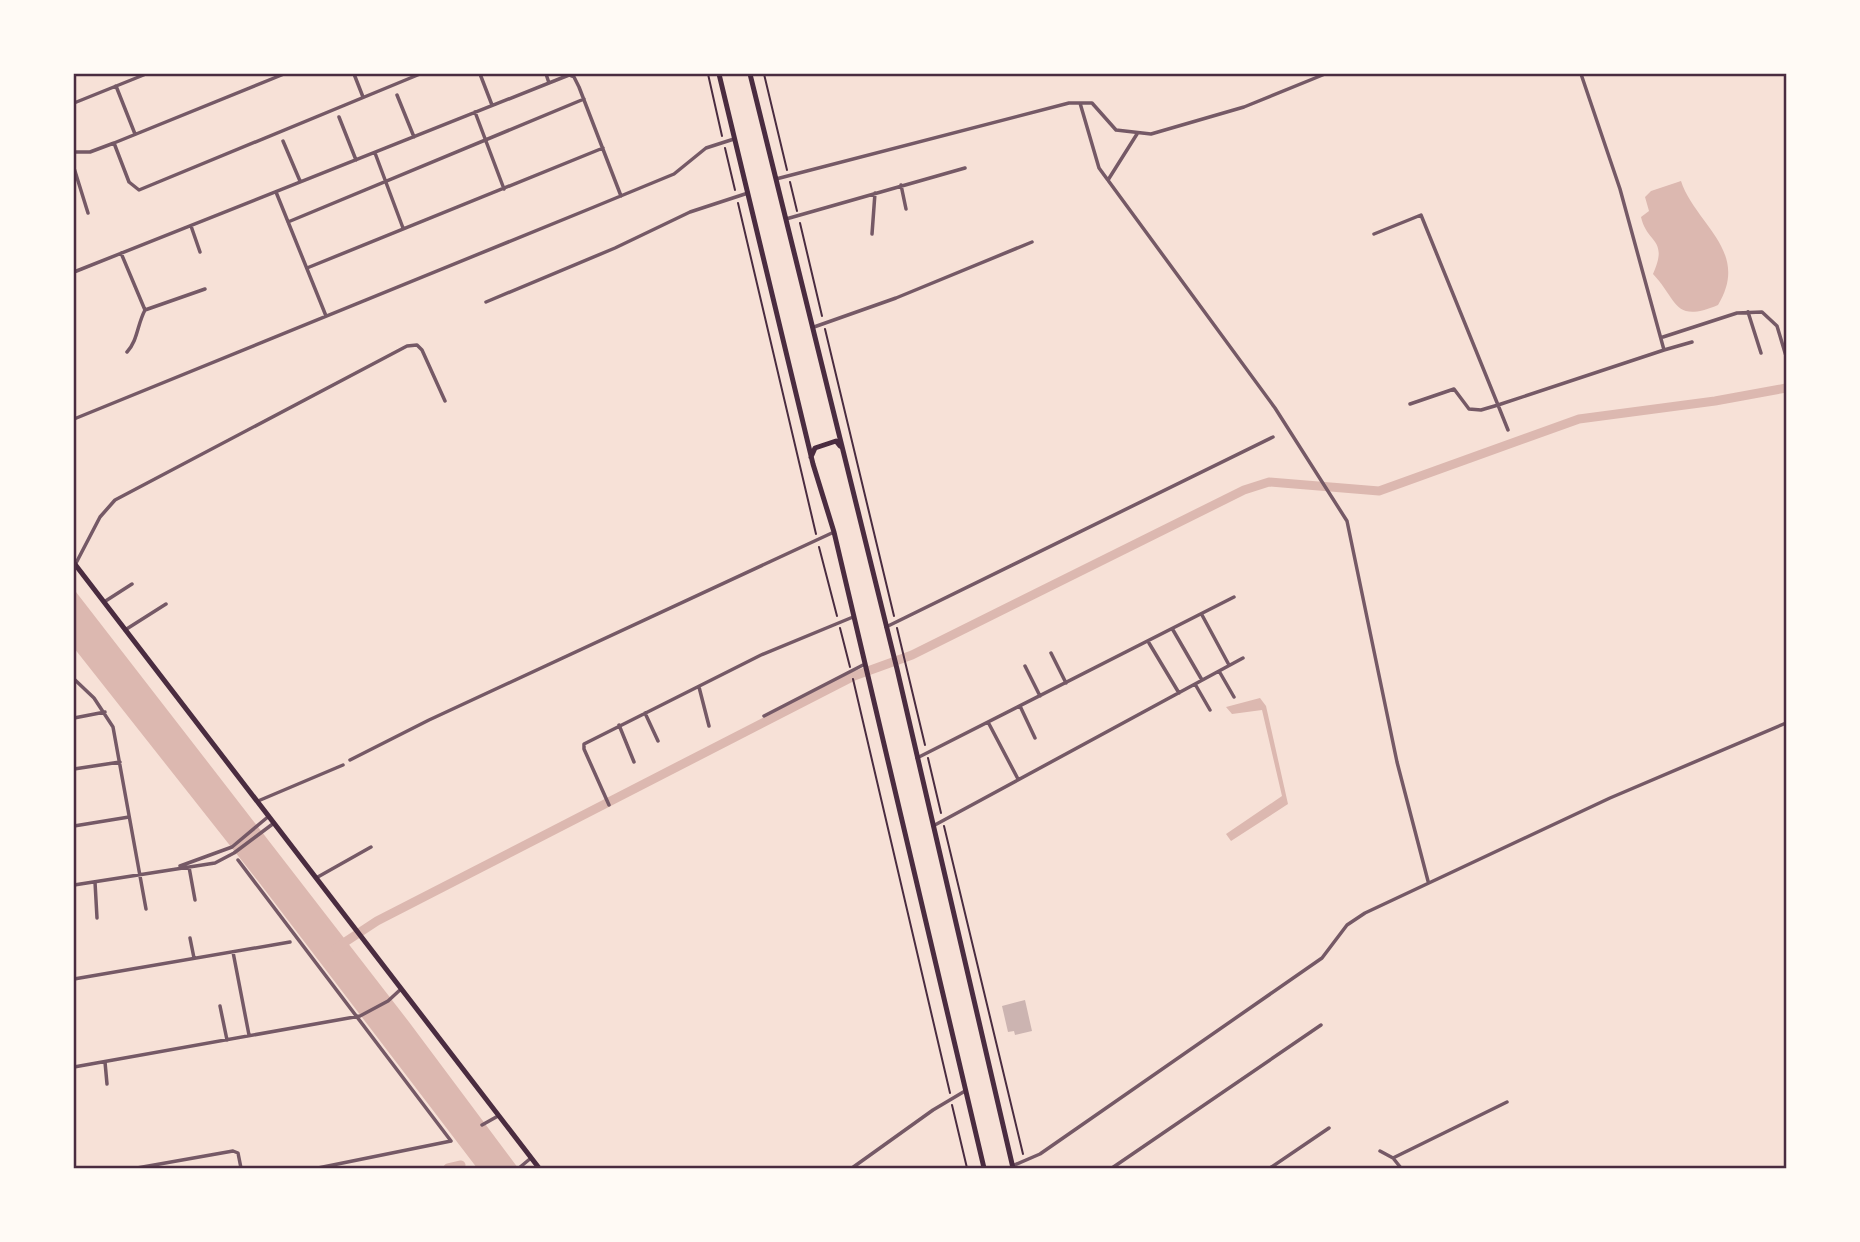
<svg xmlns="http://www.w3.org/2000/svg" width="1860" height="1242" font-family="Jost,sans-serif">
<rect width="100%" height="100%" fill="#f7e1d7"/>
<!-- water -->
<path fill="#dcb8b0" d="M1681 181C1695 224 1751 251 1718 305 1673 324 1678 300 1653 274 1669 238 1647 244 1641 217L1649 211 1645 197 1651 191Z
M76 592 409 1022 518 1168H477L258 881 74 648Z
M1260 698 1266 706 1288 804 1231 841 1226 834 1282 796 1262 710 1232 714 1226 707Z"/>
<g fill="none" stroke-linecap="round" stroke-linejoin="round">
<!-- canal -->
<path stroke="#dcb8b0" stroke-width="9" d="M336 948 377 921 854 676 912 655 1244 490 1269 482 1379 491 1579 419 1715 401 1786 388
M448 1168 461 1165"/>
</g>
<!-- building -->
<path fill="#ccb4b1" d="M1025 1000 1032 1031 1015 1035 1014 1031 1008 1032 1002 1006Z"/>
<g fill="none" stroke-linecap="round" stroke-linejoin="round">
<!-- path -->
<path stroke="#4a2c40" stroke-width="2" d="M708 74 722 136
M764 74 787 170
M725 148 735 190
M790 182 797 211
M738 203 816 534
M800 223 822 316
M825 329 894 616
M819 547 837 616
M840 628 850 667
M897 628 925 745
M853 679 950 1093
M928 758 941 813
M944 826 1023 1154
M952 1105 967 1168"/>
<!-- minor -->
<path stroke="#755966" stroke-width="3.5" d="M354 74 363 97
M480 74 492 105
M546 74 549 83
M116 86 135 134
M397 95 414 137
M74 103 146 74
M1080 103 1099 168 1275 408 1347 521 1397 762 1428 881
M475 112 504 189
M339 117 356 160
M283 141 300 181
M114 143 129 182 139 190 420 74
M74 152H90L114 143 284 74
M375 153 403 228
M74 168 88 213
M776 179 1069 103H1092L1116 130 1151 134 1244 107 1325 74
M1108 180 1137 134
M901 185 906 209
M276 192 326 316
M786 219 965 168
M288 222 584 99
M191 226 200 252
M872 234 875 193
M1374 234 1421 215 1498 405 1664 350 1620 189 1581 74
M121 253 145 310 205 289
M307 268 603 148
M74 272 569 75 574 77 579 87 621 196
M486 302 615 248 690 212 748 193
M1748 312 1761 353
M814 327 896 298 1032 242
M1663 337 1737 313 1762 312 1777 326 1786 356
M1664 350 1692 342
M127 352C138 340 137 325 145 310
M1410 404 1454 389 1469 409 1481 410 1498 405 1508 430
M74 419 594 207 674 174 706 148 734 139
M75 565 100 517 115 500 407 346 417 345 422 350 445 401
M104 602 132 584
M1202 615 1229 665
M886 627 1273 437
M125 630 166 604
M1173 630 1202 680
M1149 643 1179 693
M1051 653 1066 683
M1025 666 1040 696
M1219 671 1234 697
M74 679 94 698 113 727 146 909
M1195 684 1210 710
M699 687 709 726
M1020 706 1035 738
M645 713 658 741
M764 716 863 665
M74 718 105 712
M988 722 1018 779
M619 725 634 762
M917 758 1234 597
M350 760 429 720 834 532
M74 769 120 762
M258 801 343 765
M609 805 584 749V744L761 655 853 617
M74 826 129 817
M933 826 1243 658
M238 860 451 1141 318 1168
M180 866 232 847 269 816
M189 867 195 900
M316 878 371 847
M95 882 97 918
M74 885 215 863 234 853 274 823
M190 938 194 958
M233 952 249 1035
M74 979 290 942
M220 1006 227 1040
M105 1062 107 1084
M74 1067 360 1016 388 1001 401 989
M482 1125 498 1116
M1380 1151 1393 1158 1401 1168
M1393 1158 1507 1102
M1012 1166 1040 1154 1322 958 1347 925 1365 913 1610 798 1786 723
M137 1168 233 1151 238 1153 241 1168
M519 1168 531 1158
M852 1168 933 1110 965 1091
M1112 1168 1321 1025
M1270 1168 1329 1128"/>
<!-- secondary -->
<path stroke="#4a2c40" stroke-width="5" d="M719 74 813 464 834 532 984 1168
M750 74 897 669 1013 1168
M811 457 815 448 836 441 840 446
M74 563 539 1168"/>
</g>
<!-- border -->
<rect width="1860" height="1242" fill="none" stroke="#fffaf5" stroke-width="150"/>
<rect x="75" y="75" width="1710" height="1092" fill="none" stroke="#4a2c40" stroke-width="2.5"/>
</svg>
